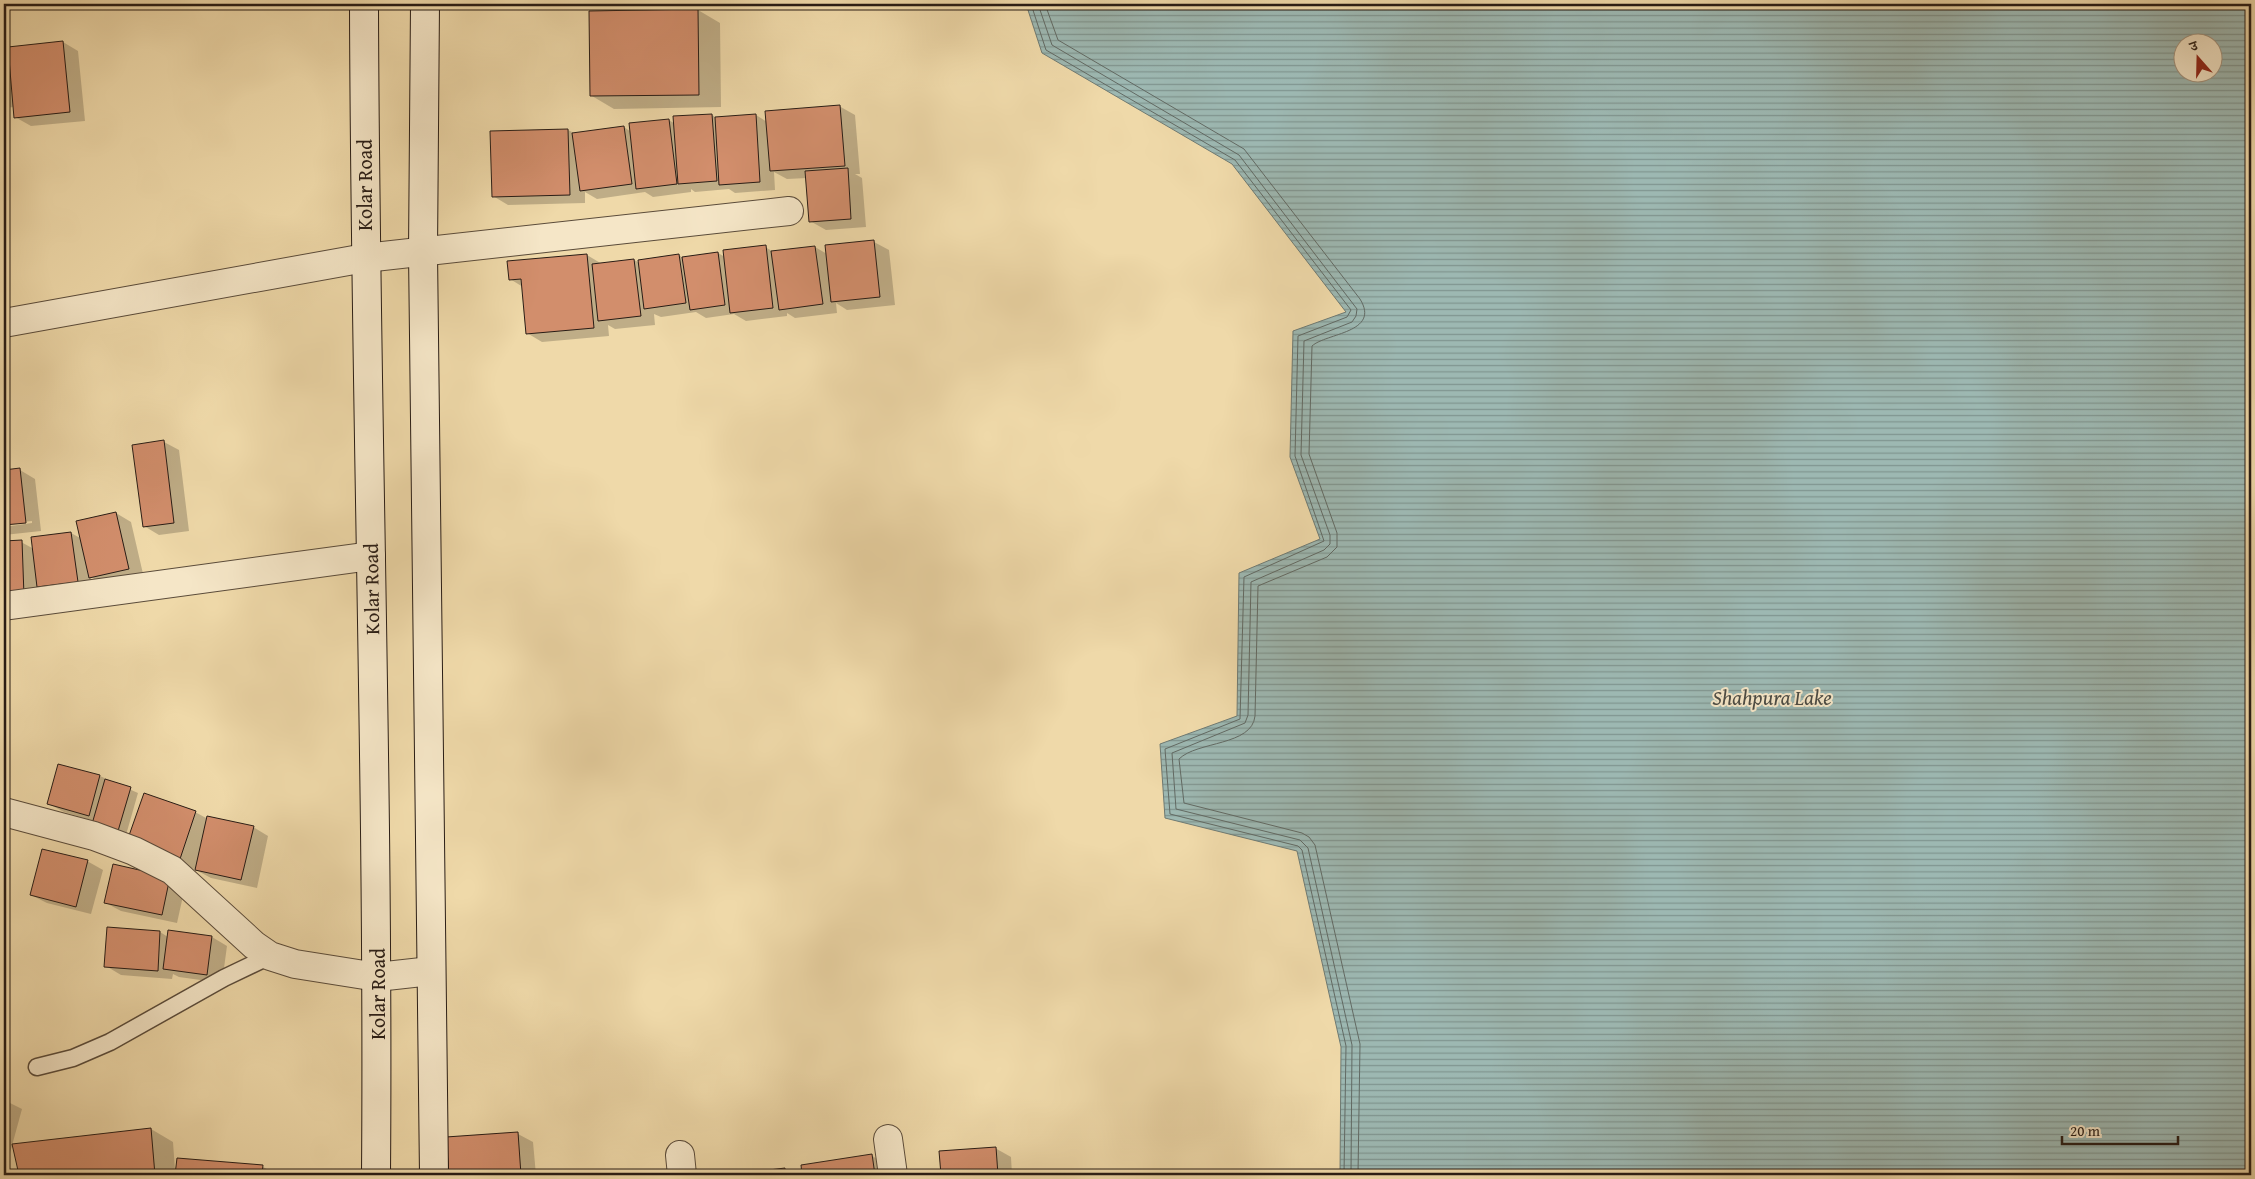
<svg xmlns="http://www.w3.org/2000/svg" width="2255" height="1179" font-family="'Gentium Book Plus','Noto Serif Devanagari',serif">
<defs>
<pattern id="water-rules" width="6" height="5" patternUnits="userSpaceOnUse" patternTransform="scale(1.25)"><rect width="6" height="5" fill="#9db8b2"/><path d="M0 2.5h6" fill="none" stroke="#809590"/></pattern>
</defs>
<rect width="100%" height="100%" fill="#efd9a9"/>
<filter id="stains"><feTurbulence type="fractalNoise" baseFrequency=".004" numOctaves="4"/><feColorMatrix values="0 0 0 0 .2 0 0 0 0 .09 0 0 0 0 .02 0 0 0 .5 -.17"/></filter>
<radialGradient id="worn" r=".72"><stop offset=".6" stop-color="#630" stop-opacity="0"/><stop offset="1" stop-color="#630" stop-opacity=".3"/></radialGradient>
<!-- water -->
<path fill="url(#water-rules)" stroke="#6e7a73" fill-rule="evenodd" d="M1026 4H2251V1175H1340L1341 1047 1297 851 1165 818 1160 744 1237 716 1239 573 1320 539 1290 457 1293 331 1346 312 1232 164 1042 53ZM2182 42H2212V72H2182Z"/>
<!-- shadow -->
<path fill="#0003" d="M698 10 720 23 721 107 614 109 592 96Z
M4 42 12 48 63 42 78 51 85 121 31 126 15 117 14 107 4 108Z
M839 106 855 115 860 174H855L862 178 866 227 826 230 810 221 807 178 787 179 774 172 775 190 735 193 729 189 695 192 691 189V192L653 197 645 192 597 199 585 192V203L508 205 493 196 491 132 568 130 576 134 624 127 631 132 669 120 675 124 712 115 717 118 756 115 767 122Z
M874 242 889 250 895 305 847 310 836 303 837 313 795 318 787 313V316L746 321 734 314 706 318 696 312 661 317 654 314 655 325 615 329 608 325 609 336 542 342 527 333 523 287 510 279 587 255 602 264 634 260 640 263 679 255 683 258 718 253 725 257 765 247 774 252 815 247 827 254Z
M164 442 179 450 189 531 159 535 144 526Z
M20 470 35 479 41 531 4 535V527L32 523V521L4 524V472Z
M116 513 131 522 144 578 106 586 91 577 92 590 54 595 38 586 39 604 4 605V542H21L34 549 71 533 82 539Z
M59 765 100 776 138 793 126 835 94 821 64 812 49 804Z
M195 812 208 819 253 827 268 836 257 888 211 878 194 869 143 852Z
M87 861 103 870 91 914 47 903 31 895Z
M114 866 185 887 177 923 121 911 106 903Z
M160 932 168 937H212L227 946 222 983 179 977 173 974 172 979 121 975 106 966Z
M4 1100 22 1109 10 1153 4 1152Z
M151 1129 173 1142 175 1170 263 1167 278 1175H20L13 1145Z
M518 1134 533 1142 536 1175H450L448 1138Z
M995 1148 1011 1157 1012 1175H942L940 1153Z
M872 1156 887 1164 889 1175H803L802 1166Z
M784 1170 794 1175H739Z"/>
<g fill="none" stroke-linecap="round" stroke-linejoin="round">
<!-- shore -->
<path stroke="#626a64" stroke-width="1" d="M1031 4 1046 50 1235 160 1351 310 1347 317 1298 336 1295 456 1324 541 1244 577 1240 719 1165 749 1170 814 1298 846 1302 850 1346 1046 1344 1175
M1038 4 1052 45 1239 155 1357 309 1356 316 1352 322 1304 341 1301 455 1330 535V544L1324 550 1251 582 1248 715 1245 723 1172 753 1176 809 1300 840 1308 848 1352 1045 1351 1175
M1045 4 1058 40 1244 149 1360 299C1381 333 1326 333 1312 346L1309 454 1337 533V547L1327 557 1258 586 1255 716C1252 746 1197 741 1179 759L1184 803 1302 833 1309 837 1315 845 1360 1044 1358 1175"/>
</g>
<!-- building -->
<path fill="#d28e6c" stroke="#281c15" d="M698 9 699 95 590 96 589 11Z
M63 41 70 112 14 118 8 47Z
M840 105 845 166 770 171 765 111Z
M712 114 717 181 678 184 673 116Z
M756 114 760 182 719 185 715 117Z
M669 119 677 184 636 189 629 123Z
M624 126 632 184 580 191 572 133Z
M568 129 570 195 492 197 490 131Z
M848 168 851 219 809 222 805 171Z
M874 240 880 297 831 302 825 245Z
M766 245 773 308 730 313 723 250Z
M815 246 823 304 779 310 771 251Z
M718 252 725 305 690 310 682 257Z
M587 254 594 328 526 334 521 279 509 280 507 261Z
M679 254 686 303 644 309 638 260Z
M634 259 641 316 598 321 592 264Z
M164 440 174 523 143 527 132 445Z
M20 468 26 523 4 525V470Z
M116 512 129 569 89 578 76 521Z
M71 532 78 582 37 587 31 537Z
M22 540 24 596 4 597V541Z
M58 764 100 775 89 816 47 804Z
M105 779 131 787 118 831 92 824Z
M144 793 196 811 179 862 126 844Z
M207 816 254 826 241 880 195 870Z
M42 849 88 860 76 907 30 895Z
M113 864 170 877 162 915 104 903Z
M107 927 160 931 158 971 104 967Z
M168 930 212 936 207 975 163 969Z
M151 1128 155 1175H19L12 1144Z
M518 1132 521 1175H449L446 1137Z
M996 1147 998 1175H941L939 1151Z
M872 1154 875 1175H802L801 1165Z
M177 1158 263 1165 262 1175H175Z
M785 1168V1175H729Z"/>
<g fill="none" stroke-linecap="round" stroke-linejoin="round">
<defs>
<path id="service" d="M37 1067 73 1058 110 1042 224 978 270 956"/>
<path id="minor" d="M4 323 365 258 789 211
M4 606 371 556
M4 812 94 836 134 851 172 870 254 945 270 956 295 964 377 977 431 971
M888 1139 893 1175
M680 1155 682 1175"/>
<path id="secondary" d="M364 4C365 394 379 785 376 1175
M425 4 423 252 434 1175"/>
</defs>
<!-- service casing -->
<use href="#service" stroke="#5a4b3a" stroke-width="19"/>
<!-- minor casing -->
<use href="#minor" stroke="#5a4b3a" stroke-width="30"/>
<!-- secondary casing -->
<use href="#secondary" stroke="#281c15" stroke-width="30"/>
<!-- service -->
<use href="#service" stroke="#f5e6c7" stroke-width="16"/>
<!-- minor -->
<use href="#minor" stroke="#f5e6c7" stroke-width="28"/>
<!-- secondary -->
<use href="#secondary" stroke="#f5e6c7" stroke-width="28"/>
</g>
<g text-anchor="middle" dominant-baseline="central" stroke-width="4" stroke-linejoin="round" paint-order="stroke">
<!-- street labels -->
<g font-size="20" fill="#281c15" stroke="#f5e6c7">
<text transform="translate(364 185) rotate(-90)">Kolar Road</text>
<text transform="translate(371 589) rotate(-91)">Kolar Road</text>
<text transform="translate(377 994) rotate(-90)">Kolar Road</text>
</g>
<!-- water labels -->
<g font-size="21" font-style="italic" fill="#4b4b44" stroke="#f5e6c7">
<text x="1772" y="697">Shahpura Lake</text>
</g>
</g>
<!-- margin -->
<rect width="2255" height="1179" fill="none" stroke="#efd9a9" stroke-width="20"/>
<rect x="5" y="5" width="2245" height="1169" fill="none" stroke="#281c15" stroke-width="2.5"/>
<rect x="10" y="10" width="2235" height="1159" fill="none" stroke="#281c15"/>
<!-- north arrow -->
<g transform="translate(2198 58) rotate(340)"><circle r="24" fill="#f5e6c7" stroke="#a39580"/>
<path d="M0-4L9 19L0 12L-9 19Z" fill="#8f2418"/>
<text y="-8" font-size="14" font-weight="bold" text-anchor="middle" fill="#281c15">उ</text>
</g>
<!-- scale -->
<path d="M2062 1136v8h116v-8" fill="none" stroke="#281c15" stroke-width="2.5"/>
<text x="2070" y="1136" font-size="15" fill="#281c15" stroke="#f5e6c7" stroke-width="4" paint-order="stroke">20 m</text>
<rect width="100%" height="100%" filter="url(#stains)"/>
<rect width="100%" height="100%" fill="url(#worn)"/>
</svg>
